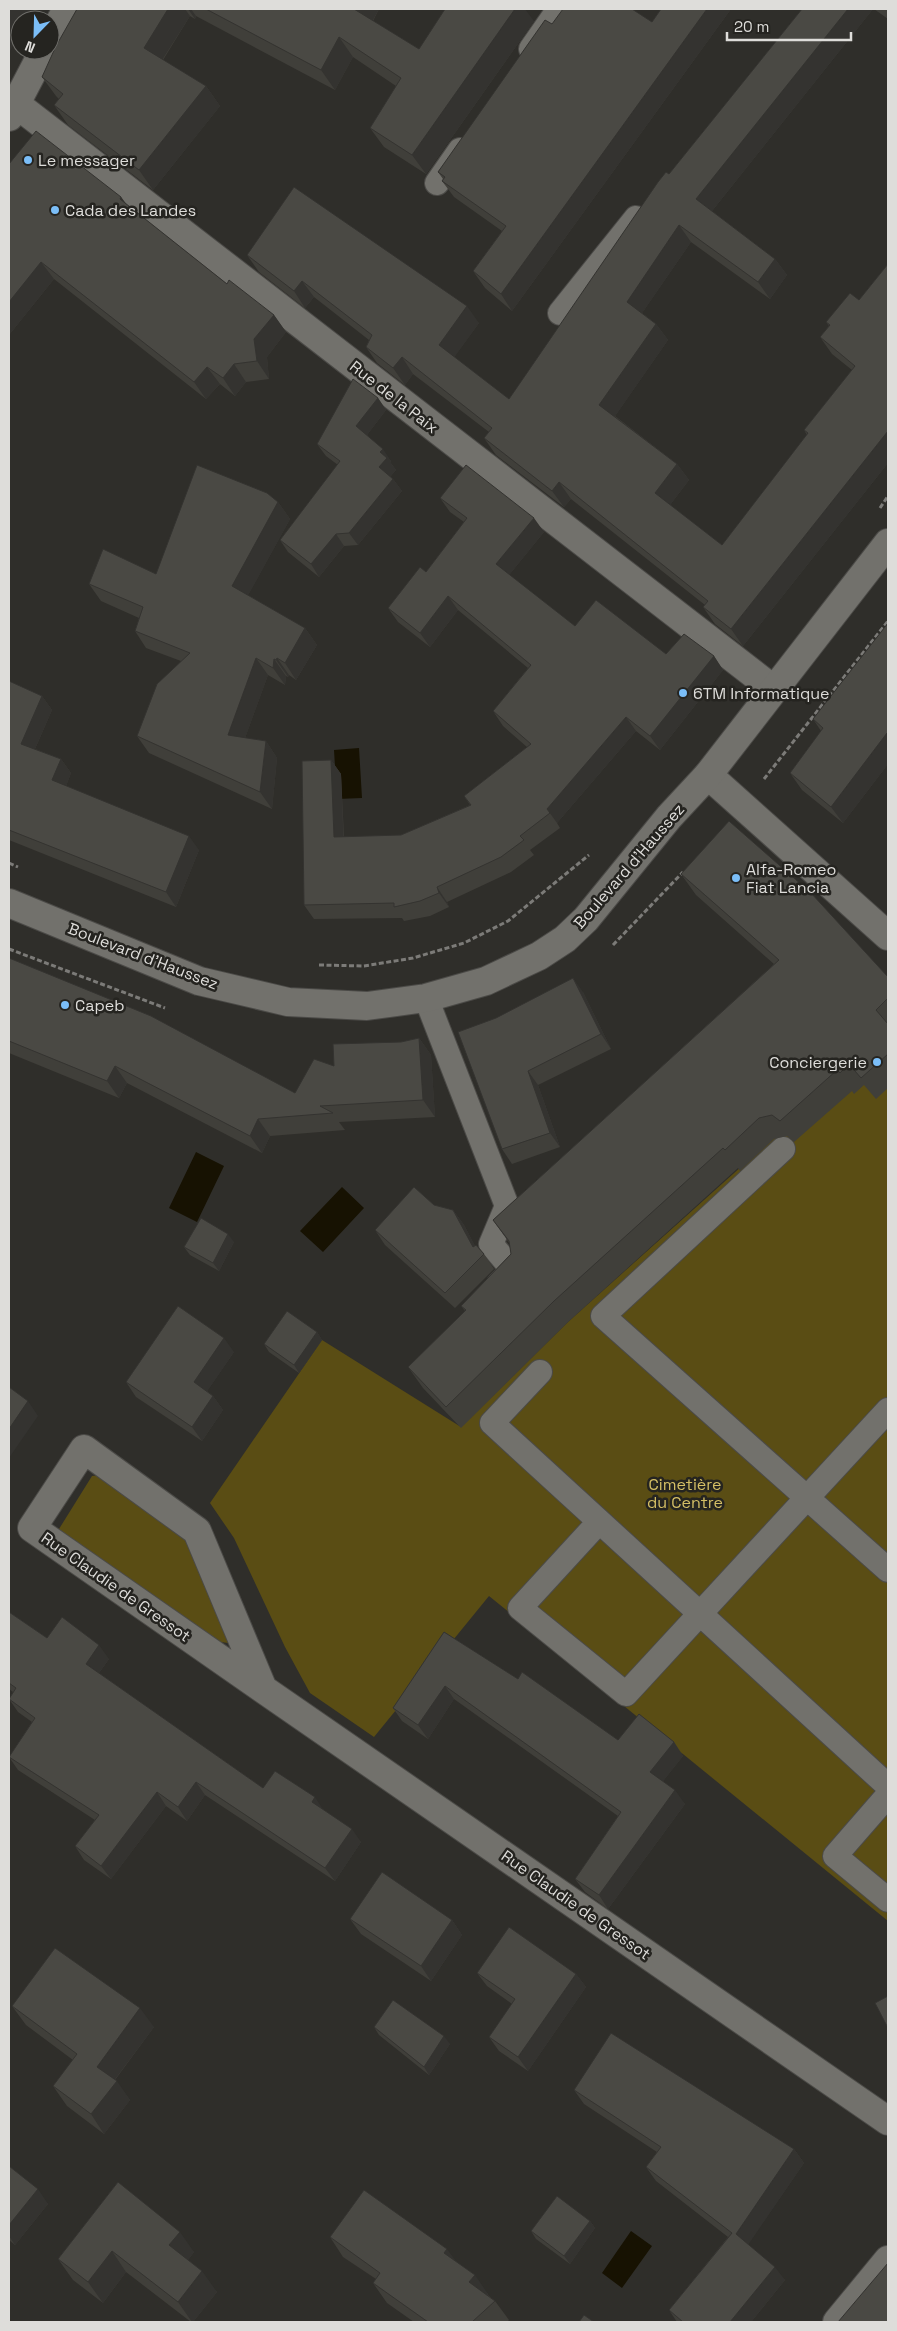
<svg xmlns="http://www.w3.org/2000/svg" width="897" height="2331" font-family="'Space Grotesk',sans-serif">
<rect width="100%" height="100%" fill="#2f2e2a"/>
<!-- green -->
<path fill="#5a4d14" d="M888 1035V1921L489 1596 374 1737 310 1693 285 1647 234 1538 210 1503 322 1340 461 1427 568 1322Z
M101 1475 191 1539 236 1639 228 1643 214 1641 62 1537 59 1529 92 1476Z"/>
<!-- water -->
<path fill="#171202" d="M359 748 362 798 337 799 334 750Z
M196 1152 224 1166 197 1222 169 1208Z
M342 1187 364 1208 323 1252 300 1231Z
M631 2231 652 2246 622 2288 602 2273Z"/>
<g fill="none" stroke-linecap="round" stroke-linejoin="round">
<defs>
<path id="lane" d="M531 49 559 9
M437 183 460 150
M560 313 636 218
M426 998 507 1206 491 1244 513 1270 499 1284
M783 1149 603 1316 888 1570
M540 1372 492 1423 888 1786
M599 1522 520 1608 626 1694 888 1410
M888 1795 835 1856 888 1900"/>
<path id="street" d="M50 40 67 9
M16 104 773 689
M9 117 44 50
M708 775 888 936
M263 1689 197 1531 84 1449 32 1528 263 1689 888 2121
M837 2322 888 2260"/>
<path id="secondary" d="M9 903 199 981 288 1002 367 1006 426 998 486 981 539 956 565 939 586 919 669 817 708 775 888 543"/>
</defs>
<!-- lane casing -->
<use href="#lane" stroke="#4b4a47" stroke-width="26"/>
<!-- street casing -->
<use href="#street" stroke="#4b4a47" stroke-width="30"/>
<!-- secondary casing -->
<use href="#secondary" stroke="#4b4a47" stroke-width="30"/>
<!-- path -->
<path stroke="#7c7b78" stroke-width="3" stroke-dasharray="5 2.5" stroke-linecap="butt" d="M880 508 888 496
M764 779 888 621
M9 863 18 867
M613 945 683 872
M9 949 165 1008
M319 965 364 966 413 958 464 943 508 921 589 855"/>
<!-- lane -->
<use href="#lane" stroke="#72716c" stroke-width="24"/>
<!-- street -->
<use href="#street" stroke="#72716c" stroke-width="28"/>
<!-- secondary -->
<use href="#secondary" stroke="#72716c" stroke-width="28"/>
</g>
<!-- wall -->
<path fill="#403f3a" d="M77 9H379L373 21 419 49 534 21 426 174 384 147 370 128 396 86 353 57 335 90 196 16 195 19 190 16 163 60 206 86 220 106 153 190 68 125 54 105 59 99 56 96 42 77Z
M661 9H731L512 311 485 288 473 271 502 231 454 197 442 181 443 179 438 172 552 24 652 22Z
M802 9H873L712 211 775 259 787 275 770 299 691 242 642 313 656 324 668 340 615 416 677 464 689 480 670 505 722 545 807 435 804 430 852 370 832 354 820 337 829 326 826 322 859 300 888 264V463L743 646 715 624 703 607 705 605 571 499 564 507 496 455 484 438 489 432 413 374 405 385 377 363 366 347 369 340 314 297 305 308 259 272 247 255 479 323 454 357 509 399 669 174Z
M874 9H888V19Z
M9 164 121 197 127 205 227 284 274 315 286 332 267 357 269 379 246 382 235 396 220 384 206 399 54 279 9 335Z
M378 398 386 410 367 435 391 461 390 462 396 470 390 477 393 479 402 491 358 545 344 546 319 577 288 552 280 540 338 465 326 456 317 444Z
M440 498 544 532 509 575 575 626 666 654 714 656 723 670 660 750 636 731 557 823 560 828 530 850 534 855 511 872 447 902 449 907 430 916 404 921 402 918 314 919 304 905 331 760 341 774 344 837 401 835 470 805 464 796 527 747 503 726 493 711 528 668 458 610 430 647 398 622 388 608 426 572 464 522 450 512Z
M278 502 290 519 248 595 305 628 317 645 296 680 289 675 288 677 286 676 285 685 268 675 245 738 266 741 277 758 272 809 149 753 137 736 181 661 146 648 135 631 139 618 101 601 89 584 156 574Z
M888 623V764L843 823 802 790 790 773 821 731 813 719Z
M9 681 42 696 52 710 35 749 61 759 71 773 66 786 199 850 176 907 9 840Z
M681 874 888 977V1088L876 1099 864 1085 854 1094 852 1091 794 1142 787 1136 774 1139 740 1171 738 1168 568 1322 461 1428 423 1388 408 1367 465 1311 461 1306 511 1254 510 1244 493 1220 774 964 696 895Z
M9 958 295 1093 334 1066 401 1042 419 1038 431 1055 435 1117 339 1122 345 1130 270 1136 262 1153 127 1083 119 1098 9 1053Z
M583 992 611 1049 538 1085 560 1147 512 1164 502 1149 458 1032Z
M434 1205 453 1210 464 1225 475 1246 484 1254 494 1269 455 1308 385 1245 375 1230Z
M234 1242 219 1271 190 1255 184 1247Z
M317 1332 322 1340 299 1373 269 1352 264 1344Z
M234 1352 207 1391 213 1396 223 1410 202 1441 136 1397 126 1382Z
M9 1612 47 1638 109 1659 99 1673 263 1788 324 1810 361 1842 335 1881 205 1795 187 1821 166 1806 111 1879 84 1860 75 1846 95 1820 18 1770 9 1757 32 1722 18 1712 9 1699 13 1692 9 1689Z
M444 1632 518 1679 618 1740 674 1742 683 1756 663 1781 685 1804 608 1909 585 1892 575 1879 618 1816 454 1699 428 1739 402 1721 393 1708Z
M350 1919 452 1920 462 1935 431 1981 361 1934Z
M477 1973 576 1974 586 1987 528 2071 499 2051 489 2037 512 2004 487 1986Z
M12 2006 154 2027 115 2080 130 2100 104 2134 67 2106 53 2086 73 2060 26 2025Z
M374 2027 450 2044 429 2075 379 2035Z
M574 2090 794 2149 804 2163 748 2244 785 2280 751 2322H677L669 2310 728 2237 656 2181 646 2167 657 2152 584 2104Z
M9 2166 48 2204 15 2245 9 2240Z
M118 2182 194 2252 188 2260 217 2292 193 2322H191L126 2272 103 2303 73 2280 58 2259Z
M590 2221 595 2228 570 2264 536 2239 531 2231Z
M330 2237 455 2261 488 2294V2295L495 2301 509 2320 507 2322H414L387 2303 373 2283 376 2279 343 2257Z"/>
<!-- shaded-wall -->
<path fill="#343330" d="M9 9H33L27 20H20V32L9 53Z
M168 9H185L190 16 157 68 144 48Z
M188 9H191L196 16 195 19Z
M354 9H379L368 29Z
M515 9H525L534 21 426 174 412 155Z
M707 9H731L512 311 501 294Z
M848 9H873L708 216 696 199Z
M339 37 353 57 335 90 321 70Z
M206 86 220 106 153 190 139 170Z
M121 197 134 215 120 199Z
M679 225 691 242 638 319 627 302Z
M775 259 787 275 770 299 758 282Z
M41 262 54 279 9 335V302Z
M302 281 314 297 305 308 294 291Z
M467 306 479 323 451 362 439 345Z
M274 315 286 332 267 357 269 379 257 361 254 339Z
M656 324 668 340 611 422 599 405Z
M402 357 413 374 405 385 393 368Z
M234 364 246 382 235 396 223 378Z
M207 367 220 384 206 399 194 382Z
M378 398 386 410 364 439 356 426Z
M888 431V463L743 646 731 629Z
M383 449 391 461 390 462 396 470 388 479 379 467 380 452Z
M677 464 689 480 667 509 655 493Z
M393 479 402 491 358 545 349 533Z
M559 482 571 499 564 507 552 491Z
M278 502 290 519 244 603 232 586Z
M534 518 544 532 506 579 496 564Z
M336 534 344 546 319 577 311 564Z
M448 596 458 610 430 647 420 633Z
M305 628 317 645 296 680 285 663Z
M714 656 723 670 660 750 650 736Z
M256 658 268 675 240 752 228 735Z
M277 658 289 675 288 677 276 660Z
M274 659 286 676 285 685 273 668Z
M42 696 52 710 31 758 21 744Z
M626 717 636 731 557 823 547 809Z
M887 733 888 735V764L843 823 831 807Z
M266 741 277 758 272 809 260 792Z
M61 759 71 773 63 794 52 780Z
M331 760 341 774 344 851 334 837Z
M189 836 199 850 176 907 166 892Z
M437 887 447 902 449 907 439 893Z
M573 978 583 992 611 1049 601 1034Z
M419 1038 431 1055 435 1117 423 1100Z
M115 1066 127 1083 119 1098 107 1081Z
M528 1071 538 1085 560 1147 550 1133Z
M258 1119 270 1136 262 1153 250 1136Z
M453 1210 464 1225 481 1257 473 1247Z
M228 1234 234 1242 219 1271 213 1263Z
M317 1332 322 1340 299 1373 294 1365Z
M224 1338 234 1352 204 1396 194 1382Z
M213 1396 223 1410 202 1441 192 1427Z
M28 1401 38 1416 9 1458V1429Z
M99 1645 109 1659 96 1677 86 1664Z
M445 1686 454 1699 428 1739 418 1725Z
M674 1742 683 1756 660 1785 650 1772Z
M196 1782 205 1795 187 1821 178 1807Z
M675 1790 685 1804 608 1909 599 1895Z
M157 1792 166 1806 111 1879 101 1866Z
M315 1797 324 1811 312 1802Z
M352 1829 361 1842 335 1881 325 1868Z
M452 1920 462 1935 431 1981 421 1966Z
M576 1974 586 1987 528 2071 518 2057Z
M140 2008 154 2027 110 2086 97 2067Z
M444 2036 450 2044 429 2075 424 2067Z
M117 2081 130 2100 104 2134 91 2114Z
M794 2149 804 2163 746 2248 736 2234Z
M38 2189 48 2204 15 2245 9 2236V2225Z
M590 2221 595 2228 570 2264 564 2256Z
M180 2232 194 2252 184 2266 169 2245Z
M447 2249 461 2268 444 2253Z
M112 2251 126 2272 103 2303 88 2282Z
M775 2267 785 2280 751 2322H730Z
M202 2271 217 2292 193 2322H192L178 2302Z
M475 2275 488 2294 483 2302 469 2282Z"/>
<!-- building -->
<path fill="#4a4944" stroke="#343330" d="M77 9H168L144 48 206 86 139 170 54 105 63 94 42 77 56 46Z
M206 9H354L419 49 445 9H515L412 155 370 128 401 78 339 37 321 70Z
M563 9H632L652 22 661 9H707L501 294 473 271 506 226 442 181 445 177 438 172 545 20 552 24Z
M802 9H848L696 199 775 259 758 282 679 225 627 302 656 324 599 405 677 464 655 493 722 545 808 433 804 430 855 366 820 337 830 325 826 322 850 293 859 300 888 264V431L731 629 703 607 708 601 559 482 552 491 484 438 492 428 402 357 393 368 366 347 372 335 302 281 294 291 247 255 294 187 467 306 439 345 509 399 658 182 666 172 669 174Z
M36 131 121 197 120 199 227 284 229 280 274 315 254 339 257 361 234 364 223 378 207 367 194 382 41 262 9 302V164Z
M353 379 378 398 356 426 383 449 380 452 387 458 379 467 393 479 349 533 336 534 311 564 280 540 340 461 317 444Z
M197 465 267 493 278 502 232 586 305 628 285 663 277 658 276 660 274 659 273 668 256 658 228 735 266 741 260 792 137 736 157 684 190 653 135 631 143 607 89 584 103 549 156 574Z
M466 465 534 518 496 564 575 626 596 600 666 654 684 634 714 656 650 736 626 717 547 809 550 813 520 836 524 840 501 857 437 887 439 893 420 901 394 907V903L304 905 302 761 331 760 334 837 401 835 471 805 464 796 531 744 493 711 531 665 448 596 420 633 388 608 420 567 426 572 467 518 440 498Z
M888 623V735L887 733 831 807 790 773 823 728 813 719Z
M9 681 42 696 21 744 61 759 52 780 189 836 166 892 9 830Z
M729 821 811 893 888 977V998L876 1010 888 1024V1054L861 1078 849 1064 840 1073 837 1070 780 1121 772 1115 759 1118 725 1150 723 1148 554 1301 446 1407 408 1367 466 1310 461 1306 511 1254 509 1241 493 1220 779 960 681 874Z
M9 958 151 1016 295 1093 314 1059 334 1066 333 1044 401 1042 419 1038 423 1100 320 1106 333 1113 258 1119 250 1136 115 1066 107 1081 9 1041Z
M573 978 601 1034 528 1071 550 1133 502 1149 458 1032 496 1018Z
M414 1187 434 1205 453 1210 473 1247 476 1245 484 1254 445 1293 375 1230Z
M201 1218 228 1234 213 1263 184 1247Z
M178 1306 224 1338 194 1382 213 1396 192 1427 126 1382Z
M287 1311 317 1332 294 1365 264 1344Z
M9 1387 28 1401 9 1429Z
M9 1612 47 1638 62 1617 99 1645 86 1664 263 1788 275 1771 315 1797 312 1802 352 1829 325 1868 196 1782 178 1807 157 1792 101 1866 75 1846 99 1815 9 1757 35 1718 9 1699 16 1688 9 1683Z
M444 1632 518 1679 522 1672 618 1740 639 1714 674 1742 650 1772 675 1790 599 1895 575 1879 621 1812 445 1686 418 1725 393 1708Z
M382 1872 452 1920 421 1966 350 1919Z
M509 1927 576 1974 518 2057 489 2037 515 1999 477 1973Z
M55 1948 140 2008 97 2067 117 2081 91 2114 53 2086 77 2054 12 2006Z
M888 1996V2028L875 2003Z
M393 2000 444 2036 424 2067 374 2027Z
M611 2033 794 2149 736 2234 775 2267 730 2322H683L669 2310 732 2233 646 2167 661 2147 574 2090Z
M9 2166 38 2189 9 2225Z
M118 2182 180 2232 169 2245 202 2271 178 2302 112 2251 88 2282 58 2259Z
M364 2190 447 2249 444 2253 475 2275 469 2282 495 2301 472 2322H428L373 2283 380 2273 330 2237Z
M557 2196 590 2221 564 2256 531 2231Z
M888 2263V2322H838Z
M584 2315 594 2322H579Z"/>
<!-- markers -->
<g fill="#7bbef8" stroke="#252420" stroke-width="2">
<circle cx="28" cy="160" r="5"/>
<circle cx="55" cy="210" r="5"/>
<circle cx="683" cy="693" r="5"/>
<circle cx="736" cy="878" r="5"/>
<circle cx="65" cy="1005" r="5"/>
<circle cx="877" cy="1062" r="5"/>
</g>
<g text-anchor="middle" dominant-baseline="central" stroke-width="5" stroke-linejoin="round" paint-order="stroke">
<!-- poi labels -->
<g font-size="16" fill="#deddda" stroke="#252420" text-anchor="start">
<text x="38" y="160">Le messager</text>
<text x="65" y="210">Cada des Landes</text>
<text x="693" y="693">6TM Informatique</text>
<text x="746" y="869">Alfa-Romeo<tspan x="746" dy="18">Fiat Lancia</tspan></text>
<text x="75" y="1005">Capeb</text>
<text x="867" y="1062" text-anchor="end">Conciergerie</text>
</g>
<!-- street labels -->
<g font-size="16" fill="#deddda" stroke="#252420">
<text transform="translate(394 397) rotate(38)">Rue de la Paix</text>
<text transform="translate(629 866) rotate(-49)">Boulevard d'Haussez</text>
<text transform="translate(143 956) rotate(21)">Boulevard d'Haussez</text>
<text transform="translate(116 1587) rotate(35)">Rue Claudie de Gressot</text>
<text transform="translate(576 1905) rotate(35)">Rue Claudie de Gressot</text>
</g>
<!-- park labels -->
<g font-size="16" fill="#d5bf65" stroke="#252420">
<text x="685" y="1484">Cimetière<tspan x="685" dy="18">du Centre</tspan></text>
</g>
</g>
<!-- border -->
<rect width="897" height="2331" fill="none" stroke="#deddda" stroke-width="20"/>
<!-- north arrow -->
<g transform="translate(35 35) rotate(203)"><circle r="24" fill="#252420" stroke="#6f6e6a"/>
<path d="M0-4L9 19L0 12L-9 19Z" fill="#7bbef8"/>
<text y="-8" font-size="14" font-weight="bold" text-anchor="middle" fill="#deddda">N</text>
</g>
<!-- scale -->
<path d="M727 32v8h124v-8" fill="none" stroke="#deddda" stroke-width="2.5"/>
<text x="734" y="32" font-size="15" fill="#deddda" stroke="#252420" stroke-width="4" paint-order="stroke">20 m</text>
</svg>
